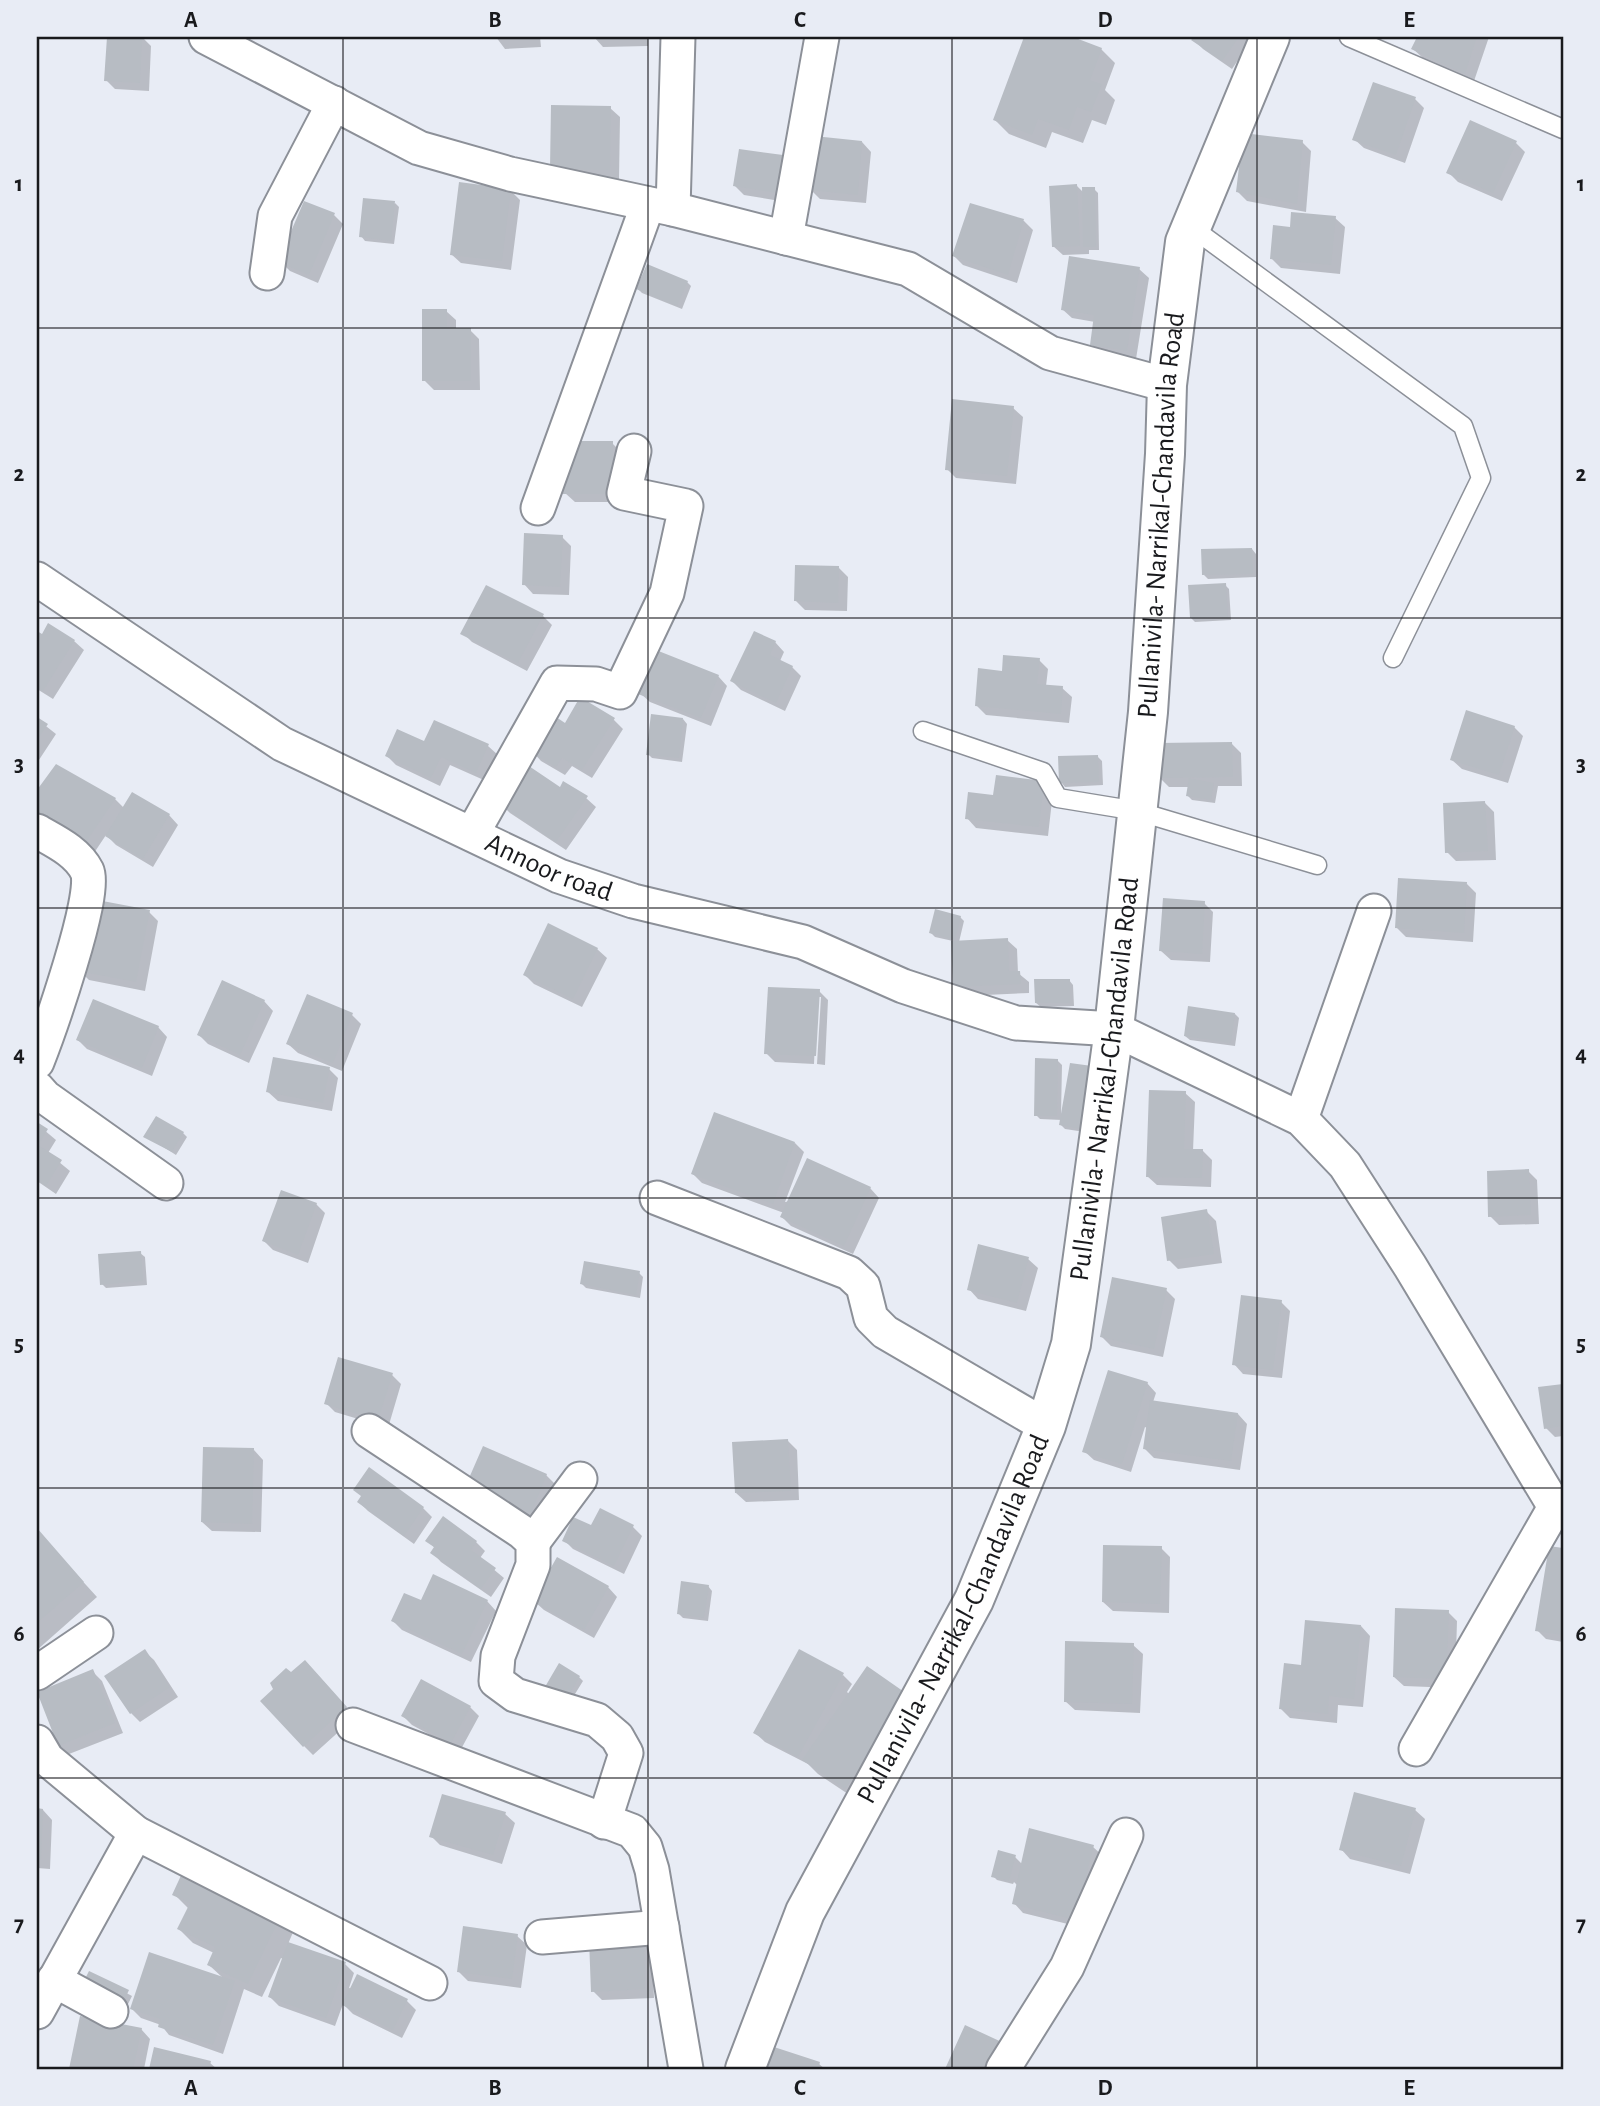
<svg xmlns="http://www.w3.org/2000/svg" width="1600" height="2106" font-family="'Alegreya Sans',sans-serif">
<rect width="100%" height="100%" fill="#e8ecf5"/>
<!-- shadow -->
<path fill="#0003" d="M108 37H142L151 46 149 91 115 89 106 80Z
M496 37H540L541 47 505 49Z
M594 37H648V46L603 47Z
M1026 37H1068L1101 49 1115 63 1105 90 1115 100 1106 125 1092 120 1083 143 1052 132 1046 148 1009 134 995 120Z
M1196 37H1252L1253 38 1232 69 1203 49 1194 40Z
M1419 37H1489L1474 81 1423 58 1413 49Z
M1415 99 1424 108 1405 163 1364 148 1354 139Z
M610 108 620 117 619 179 561 178 552 169Z
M862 142 871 152 866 203 820 199 811 190Z
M1302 142 1311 151 1306 212 1247 201 1238 192Z
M1516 143 1525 152 1502 201 1458 182 1448 172Z
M782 157 791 166 786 202 744 195 735 186Z
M1077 186 1084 193 1094 189 1098 193 1099 250H1089V254L1063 255 1053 246Z
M510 190 520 200 511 270 461 263 451 254Z
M395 203 399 207 394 244 365 241 361 236Z
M971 205 1024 221 1033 230 1017 283 963 265 954 256Z
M334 215 343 224 318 283 290 271 281 262Z
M1335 218 1345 227 1340 274 1281 268 1272 259 1292 229Z
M1139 269 1149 278 1136 359 1101 354 1091 344 1095 322 1072 318 1062 309Z
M687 282 691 286 682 309 642 293 638 289Z
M446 311 456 320V330H470L479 339 480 390H434L424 380Z
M1013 408 1023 417 1016 484 956 478 947 469Z
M612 443 621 452V502H575L565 493Z
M562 537 571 546 569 595 533 594 524 584Z
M1252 549 1256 554V577L1208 579 1204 575Z
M839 568 848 577 847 611 805 610 796 601Z
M1225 585 1229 589 1231 620 1195 622 1191 618Z
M543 616 552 625 527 671 472 642 463 633Z
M37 633 42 636 74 641 84 650 53 699 37 689Z
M775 642 784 652 780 661 792 667 801 676 785 711 741 690 732 681Z
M1039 660 1048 669 1046 686 1062 688 1072 697 1069 723 986 715 977 706 1003 672Z
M718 676 727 686 711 726 650 702 640 693Z
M37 719 56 734 37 763Z
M683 719 687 724 682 762 652 758 648 754Z
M614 720 623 729 592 778 572 766 565 775 541 761 532 751 565 725Z
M435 722 488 746 498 755 486 781 450 765 440 786 396 765 387 756 425 744Z
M1514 727 1523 736 1508 783 1462 769 1452 760Z
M1232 744 1241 753 1242 786H1218L1215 803 1192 800 1188 796 1189 787H1169L1160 778Z
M1097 756 1102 761 1103 785 1065 787 1061 782Z
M56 767 115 799 124 808 169 815 178 825 153 867 116 845 106 835 94 853 37 821V793Z
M1044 782 1053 792 1048 836 976 828 967 818 995 797Z
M560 789 586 798 596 807 566 850 510 813 501 804Z
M1485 803 1494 812 1496 860 1456 861 1447 852Z
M1467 884 1476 893 1473 942 1406 937 1397 928Z
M1204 903 1213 912 1210 962 1171 960 1161 951Z
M149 912 158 921 145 991 89 980 80 971Z
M960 917 964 921 959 942 1007 940 1017 949 1018 973 1029 982V993L964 996 955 986 953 941 935 937 931 933Z
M549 925 597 949 607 958 582 1007 534 984 525 975Z
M1069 980 1073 985 1074 1006 1041 1007 1036 1003Z
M819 991 828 1000 825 1065 817 1064 821 997H817L814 1064 775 1062 766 1053Z
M264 1001 273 1011 249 1063 208 1044 199 1035Z
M1235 1014 1239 1018 1235 1046 1190 1040 1185 1036Z
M352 1015 361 1024 342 1071 298 1053 288 1044Z
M158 1027 167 1037 152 1076 87 1049 78 1040Z
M1057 1060 1062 1065 1061 1115 1085 1132 1065 1129 1061 1125 1062 1120 1040 1119 1036 1115Z
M329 1069 338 1078 332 1111 278 1101 268 1092Z
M1185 1093 1195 1102 1193 1151H1203L1212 1160 1211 1187 1157 1185 1147 1176Z
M37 1124 56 1140 48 1153 70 1171 56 1194 37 1181Z
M183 1133 187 1137 176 1155 146 1136Z
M795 1143 804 1152 785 1202 870 1188 879 1198 853 1254 791 1226 782 1217 784 1213 702 1183 693 1174Z
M1528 1171 1537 1180 1539 1224 1499 1225 1490 1216Z
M316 1204 325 1213 308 1263 273 1250 264 1241Z
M1206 1211 1216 1221 1222 1263 1178 1269 1169 1260Z
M140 1253 145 1257 147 1285 106 1288 102 1284Z
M1028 1259 1038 1268 1026 1311 978 1299 969 1289Z
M639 1273 643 1277 640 1298 586 1288 582 1284Z
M1166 1290 1175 1299 1163 1357 1111 1346 1102 1337Z
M1281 1302 1290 1311 1282 1378 1243 1374 1234 1364Z
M392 1375 401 1384 388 1428 335 1412 326 1403Z
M1147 1383 1156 1393 1153 1402 1238 1414 1247 1424 1240 1470 1154 1458 1144 1448 1147 1428 1145 1427 1131 1472 1094 1460 1084 1451Z
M1563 1386V1436L1555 1437 1546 1428 1540 1388Z
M788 1441 797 1450 799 1500 746 1502 736 1493Z
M254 1450 263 1460 261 1532 212 1531 202 1522Z
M546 1475 556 1485 540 1521 477 1494Z
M359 1502 423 1508 432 1517 414 1544 368 1511Z
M633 1527 642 1536 624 1574 573 1549 564 1540 592 1528Z
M37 1531 97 1597 37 1650Z
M428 1541 476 1542 485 1551 480 1558 504 1578 491 1597 441 1562 432 1552 435 1548Z
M1161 1548 1170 1557 1169 1613 1113 1611 1103 1602Z
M1551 1548 1563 1550V1642L1546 1639 1537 1630Z
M708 1586 712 1591 708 1621 683 1618 679 1614Z
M608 1587 617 1597 594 1638 544 1610 534 1601Z
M487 1601 496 1611 471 1662 402 1630 393 1621 422 1603Z
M1448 1612 1457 1621 1455 1688 1404 1686 1394 1677Z
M1361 1626 1370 1636 1363 1707 1338 1705 1337 1723 1290 1718 1281 1709 1303 1667Z
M1133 1645 1143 1654 1140 1713 1075 1710 1065 1701Z
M144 1651 154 1660 178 1697 140 1722 131 1713Z
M314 1671 355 1717 313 1755 304 1746Z
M93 1672 102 1681 123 1733 69 1754 59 1745Z
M843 1675 852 1684 847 1692 849 1694 909 1697 860 1802 818 1774 808 1764 765 1742 755 1733Z
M579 1677 583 1681 567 1707 548 1696Z
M470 1707 479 1716 460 1751 412 1725 403 1716Z
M37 1810H43L52 1820 50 1869 37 1868Z
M1415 1810 1425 1819 1410 1874 1350 1859 1341 1849Z
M505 1814 515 1823 502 1864 440 1845 431 1836Z
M1093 1847 1103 1856 1084 1928 1023 1913 1014 1903 1018 1886 1014 1882 1013 1884 997 1880 993 1876 1015 1857 1022 1864Z
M185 1872 294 1930 288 1944 345 1964 354 1973 349 1988 407 2001 416 2010 402 2038 353 2014 343 2004 335 2026 279 2006 270 1997 283 1959 281 1958 262 1997 244 1989 223 2054 169 2035 161 2025 141 2018 132 2009 223 1978 209 1965 214 1953 193 1943 179 1929 189 1909 175 1895Z
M517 1936 527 1945 521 1988 468 1981 459 1972Z
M643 1939 652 1948 654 1998 602 2000 593 1991Z
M89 1973 132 1996 125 2010Z
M81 2018 141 2029 150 2039 144 2069H71Z
M156 2049 210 2063 217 2069H151Z
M775 2049 819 2064 825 2069H768Z"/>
<!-- building -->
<path fill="#b7bcc3" d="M107 37H142L140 83 104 81Z
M1024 37H1073L1102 48 1090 80 1102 84 1091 112 1077 107 1069 130 1038 119 1032 135 993 120Z
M1194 37H1239L1222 61 1191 40Z
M1417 37H1477L1465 74 1411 49Z
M1373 82 1416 97 1396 155 1352 140Z
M551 105 611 106 610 170 550 169Z
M1470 120 1517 141 1493 193 1446 173Z
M1243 133 1303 140 1297 204 1236 192Z
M814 136 862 141 858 195 809 190Z
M739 149 783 155 777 193 733 186Z
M459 182 511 189 502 261 450 255Z
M1077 184 1080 246 1052 247 1049 186Z
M1082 187H1095L1096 247H1083Z
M363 198 395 201 391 241 359 237Z
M304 201 335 213 309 275 278 262Z
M970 203 1024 219 1008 275 952 256Z
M1291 212 1336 216 1331 265 1270 259 1273 225 1290 227Z
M1069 256 1140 267 1127 351 1090 345 1094 315 1061 310Z
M647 264 688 281 677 306 636 289Z
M422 309H447V328H471V381H422Z
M952 399 1014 406 1007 476 945 470Z
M563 441H613L612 494H563Z
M524 533 563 535 560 587 522 585Z
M1252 548 1253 574 1202 575 1201 549Z
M795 565 839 566 838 603 794 601Z
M1226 583 1228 617 1190 618 1188 585Z
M486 585 544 614 518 663 460 634Z
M48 623 75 640 43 691 37 687V631L42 634Z
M754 631 776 641 770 655 793 666 776 703 730 681Z
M656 650 719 675 701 718 638 694Z
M1003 655 1040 658 1037 684 1063 686 1061 714 975 706 978 668 1002 671Z
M580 697 615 718 582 770 562 758 556 767 530 752 553 715 565 723Z
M1466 710 1515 726 1499 775 1450 760Z
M651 714 683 718 679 758 646 755Z
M37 717 48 724 37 740Z
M434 720 489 744 476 773 441 757 431 778 385 756 397 729 424 741Z
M1232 742 1233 777 1158 778V743Z
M1098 755 1099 782 1059 783 1058 756Z
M520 760 560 787 563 781 588 796 556 842 499 804Z
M56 764 116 798 84 845 37 818V790Z
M996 775 1044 781 1039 827 965 819 968 792 993 795Z
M1189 778 1214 783 1211 800 1186 796Z
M132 792 170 814 143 859 105 836Z
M1485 801 1488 851 1445 853 1443 803Z
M1398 878 1467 882 1464 933 1395 928Z
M1163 898 1205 901 1202 954 1159 951Z
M92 899 150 910 136 982 78 971Z
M935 909 961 916 955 940 929 933Z
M548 923 598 948 573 999 523 975Z
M1008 938 1009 971H1020L1021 984 953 987 951 941Z
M1034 979H1070V1003H1035Z
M222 980 265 1000 240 1055 197 1035Z
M768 987 820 989 816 1056 764 1054Z
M307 994 353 1013 333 1063 286 1044Z
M93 999 159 1026 142 1068 76 1040Z
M1188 1006 1235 1013 1231 1043 1184 1036Z
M273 1057 330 1067 323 1103 266 1092Z
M1035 1058 1058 1059 1057 1116H1034Z
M1070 1063 1092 1066 1081 1129 1059 1125Z
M1149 1090 1186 1091 1184 1149H1203L1202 1178 1146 1177Z
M714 1112 795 1142 773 1204 691 1174Z
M156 1116 184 1132 172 1152 143 1137Z
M37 1122 48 1129 38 1145 62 1160 46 1186 37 1180Z
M807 1158 871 1187 844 1246 780 1217Z
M1529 1169 1531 1215 1488 1217 1487 1171Z
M281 1190 317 1203 298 1255 262 1241Z
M1207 1209 1214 1254 1167 1261 1161 1217Z
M978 1244 1029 1257 1017 1303 967 1290Z
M141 1251 143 1281 100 1285 98 1254Z
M584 1261 640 1271 636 1295 580 1284Z
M1112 1277 1167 1288 1154 1349 1100 1337Z
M1241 1295 1282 1300 1273 1370 1232 1365Z
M338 1357 393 1373 378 1420 324 1404Z
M1108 1370 1148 1382 1122 1464 1082 1452Z
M1563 1384V1426L1544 1429 1538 1387Z
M1150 1400 1238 1413 1231 1461 1143 1449Z
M788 1439 791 1491 735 1493 732 1442Z
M483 1446 547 1474 531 1513 466 1485Z
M203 1447 254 1448 252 1524 201 1522Z
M369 1467 424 1507 404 1536 357 1502 361 1496 353 1490Z
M600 1508 634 1525 614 1566 562 1541 573 1517 591 1525Z
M443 1516 477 1541 471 1550 496 1568 481 1589 430 1553 434 1547 425 1541Z
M37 1528 84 1582 37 1623Z
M1103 1545 1162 1546 1160 1604 1102 1602Z
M1549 1546 1563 1548V1635L1535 1631Z
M557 1557 609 1586 584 1630 532 1601Z
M433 1574 488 1600 462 1654 391 1621 404 1593 421 1600Z
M681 1581 709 1585 704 1618 677 1614Z
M1395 1608 1449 1610 1446 1679 1393 1677Z
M1305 1620 1361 1625 1354 1699 1329 1696 1328 1714 1279 1709 1284 1663 1301 1665Z
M1065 1641 1134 1643 1132 1704 1064 1702Z
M145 1649 170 1687 130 1714 104 1676Z
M799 1649 844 1673 798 1757 753 1733Z
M305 1660 347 1707 303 1747 260 1701 273 1689 270 1683 286 1668 291 1672Z
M559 1663 580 1676 563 1705 542 1692Z
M867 1666 910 1696 845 1789 802 1760Z
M93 1669 115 1723 58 1746 37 1692Z
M421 1679 471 1706 451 1743 401 1716Z
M1354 1792 1416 1808 1401 1866 1339 1850Z
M442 1794 506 1812 493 1855 429 1837Z
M37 1808 43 1809 41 1860H37Z
M1029 1828 1094 1845 1075 1920 1012 1904Z
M998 1850 1016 1855 1009 1881 991 1877Z
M184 1869 281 1915 248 1984 207 1965 215 1947 177 1929 190 1903 172 1895Z
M463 1926 518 1934 512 1979 457 1972Z
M644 1937 645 1989 591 1992 589 1939Z
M288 1942 346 1962 326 2018 268 1997Z
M149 1952 235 1981 213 2045 158 2027 160 2019 130 2009Z
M89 1971 129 1990 121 2007 81 1987Z
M357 1974 408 1999 393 2030 342 2005Z
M80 2016 142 2028 133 2069H69Z
M965 2025 1006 2044 994 2069H945Z
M154 2047 211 2061 209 2069H149Z
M774 2047 820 2062 818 2069H767Z"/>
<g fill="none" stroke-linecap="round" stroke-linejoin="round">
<defs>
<path id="lane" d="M1349 37 1563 129
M1191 227 1463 426 1481 478 1393 658
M923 731 1043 772 1058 798 1137 811 1317 865"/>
<g id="street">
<path d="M206 37 419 148 510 174 673 209 908 269 1050 353 1167 385"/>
<path d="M673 209 678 37"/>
<path d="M786 238 822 37"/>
<path d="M267 273 275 216 334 103"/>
<path d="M538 508 648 204"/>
<path id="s1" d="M37 579 282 744 559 876 633 901 803 942 903 986 1016 1023 1114 1029 1301 1119 1345 1165 1410 1266 1555 1507 1563 1506"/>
<path d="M37 831C54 841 77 851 87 871 98 893 48 1034 37 1062"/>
<path d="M472 834 557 683 596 684 620 692 667 593 686 506 624 493 634 451"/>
<path d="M37 1088 45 1097 166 1183"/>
<path d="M1301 1119 1374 911"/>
<path d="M657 1198 849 1273 863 1286 871 1318 885 1332 1046 1426"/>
<path d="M369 1431 522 1532 533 1542V1565L498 1656 496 1681 515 1695 597 1720 617 1737 626 1753 604 1822"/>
<path d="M533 1542 580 1479"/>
<path d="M37 1673 96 1633"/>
<path d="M353 1725 632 1831 645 1847 652 1870 686 2069"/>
<path d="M37 1742 47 1759 136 1833 430 1983"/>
<path d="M1416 1749 1555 1507"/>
<path d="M542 1937 662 1927"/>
<path d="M54 1980 111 2011"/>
<path d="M37 2012 136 1833"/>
<path d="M1003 2069 1067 1967 1126 1835"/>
</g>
<g id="secondary">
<path id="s2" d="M745 2069 805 1912 974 1600 1046 1426 1071 1344 1114 1029 1148 712 1165 454 1167 385 1185 242 1270 37"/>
</g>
</defs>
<!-- lane casing -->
<use href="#lane" stroke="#8c9098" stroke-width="21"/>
<!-- street casing -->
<use href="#street" stroke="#8c9098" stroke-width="37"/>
<!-- secondary casing -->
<use href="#secondary" stroke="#8c9098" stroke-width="42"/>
<!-- lane -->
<use href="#lane" stroke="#fff" stroke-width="18"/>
<!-- street -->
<use href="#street" stroke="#fff" stroke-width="33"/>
<!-- secondary -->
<use href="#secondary" stroke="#fff" stroke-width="38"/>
</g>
<!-- grid -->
<path fill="none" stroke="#191a1d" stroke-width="2" stroke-opacity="0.55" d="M343 37V2069M648 37V2069M952 37V2069M1257 37V2069M37 328H1563M37 618H1563M37 908H1563M37 1198H1563M37 1488H1563M37 1778H1563"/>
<g text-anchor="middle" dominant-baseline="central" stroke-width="5" stroke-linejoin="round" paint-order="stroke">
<!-- street labels -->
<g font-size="28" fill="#191a1d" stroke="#e8ecf5">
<text stroke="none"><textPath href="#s2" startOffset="1631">Pullanivila- Narrikal-Chandavila Road</textPath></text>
<text stroke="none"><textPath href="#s1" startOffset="590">Annoor road</textPath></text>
<text stroke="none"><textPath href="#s2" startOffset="1064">Pullanivila- Narrikal-Chandavila Road</textPath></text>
<text stroke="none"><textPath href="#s2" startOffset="497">Pullanivila- Narrikal-Chandavila Road</textPath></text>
</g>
</g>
<!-- border -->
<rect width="1600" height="2106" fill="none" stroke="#e8ecf5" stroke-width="77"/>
<rect x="38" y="38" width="1524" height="2030" fill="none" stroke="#191a1d" stroke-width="2.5"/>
<g font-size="23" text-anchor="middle" font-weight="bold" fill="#191a1d">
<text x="191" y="27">A</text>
<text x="495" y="27">B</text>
<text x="800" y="27">C</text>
<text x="1105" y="27">D</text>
<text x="1409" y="27">E</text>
<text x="19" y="191">1</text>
<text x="1581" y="191">1</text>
<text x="19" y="481">2</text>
<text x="1581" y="481">2</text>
<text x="19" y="771">3</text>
<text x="1581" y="771">3</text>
<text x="19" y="1061">4</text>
<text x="1581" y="1061">4</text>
<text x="19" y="1351">5</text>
<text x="1581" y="1351">5</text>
<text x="19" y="1641">6</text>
<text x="1581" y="1641">6</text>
<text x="19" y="1931">7</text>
<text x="1581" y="1931">7</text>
<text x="191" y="2095">A</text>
<text x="495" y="2095">B</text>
<text x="800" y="2095">C</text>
<text x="1105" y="2095">D</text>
<text x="1409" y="2095">E</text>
</g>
</svg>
